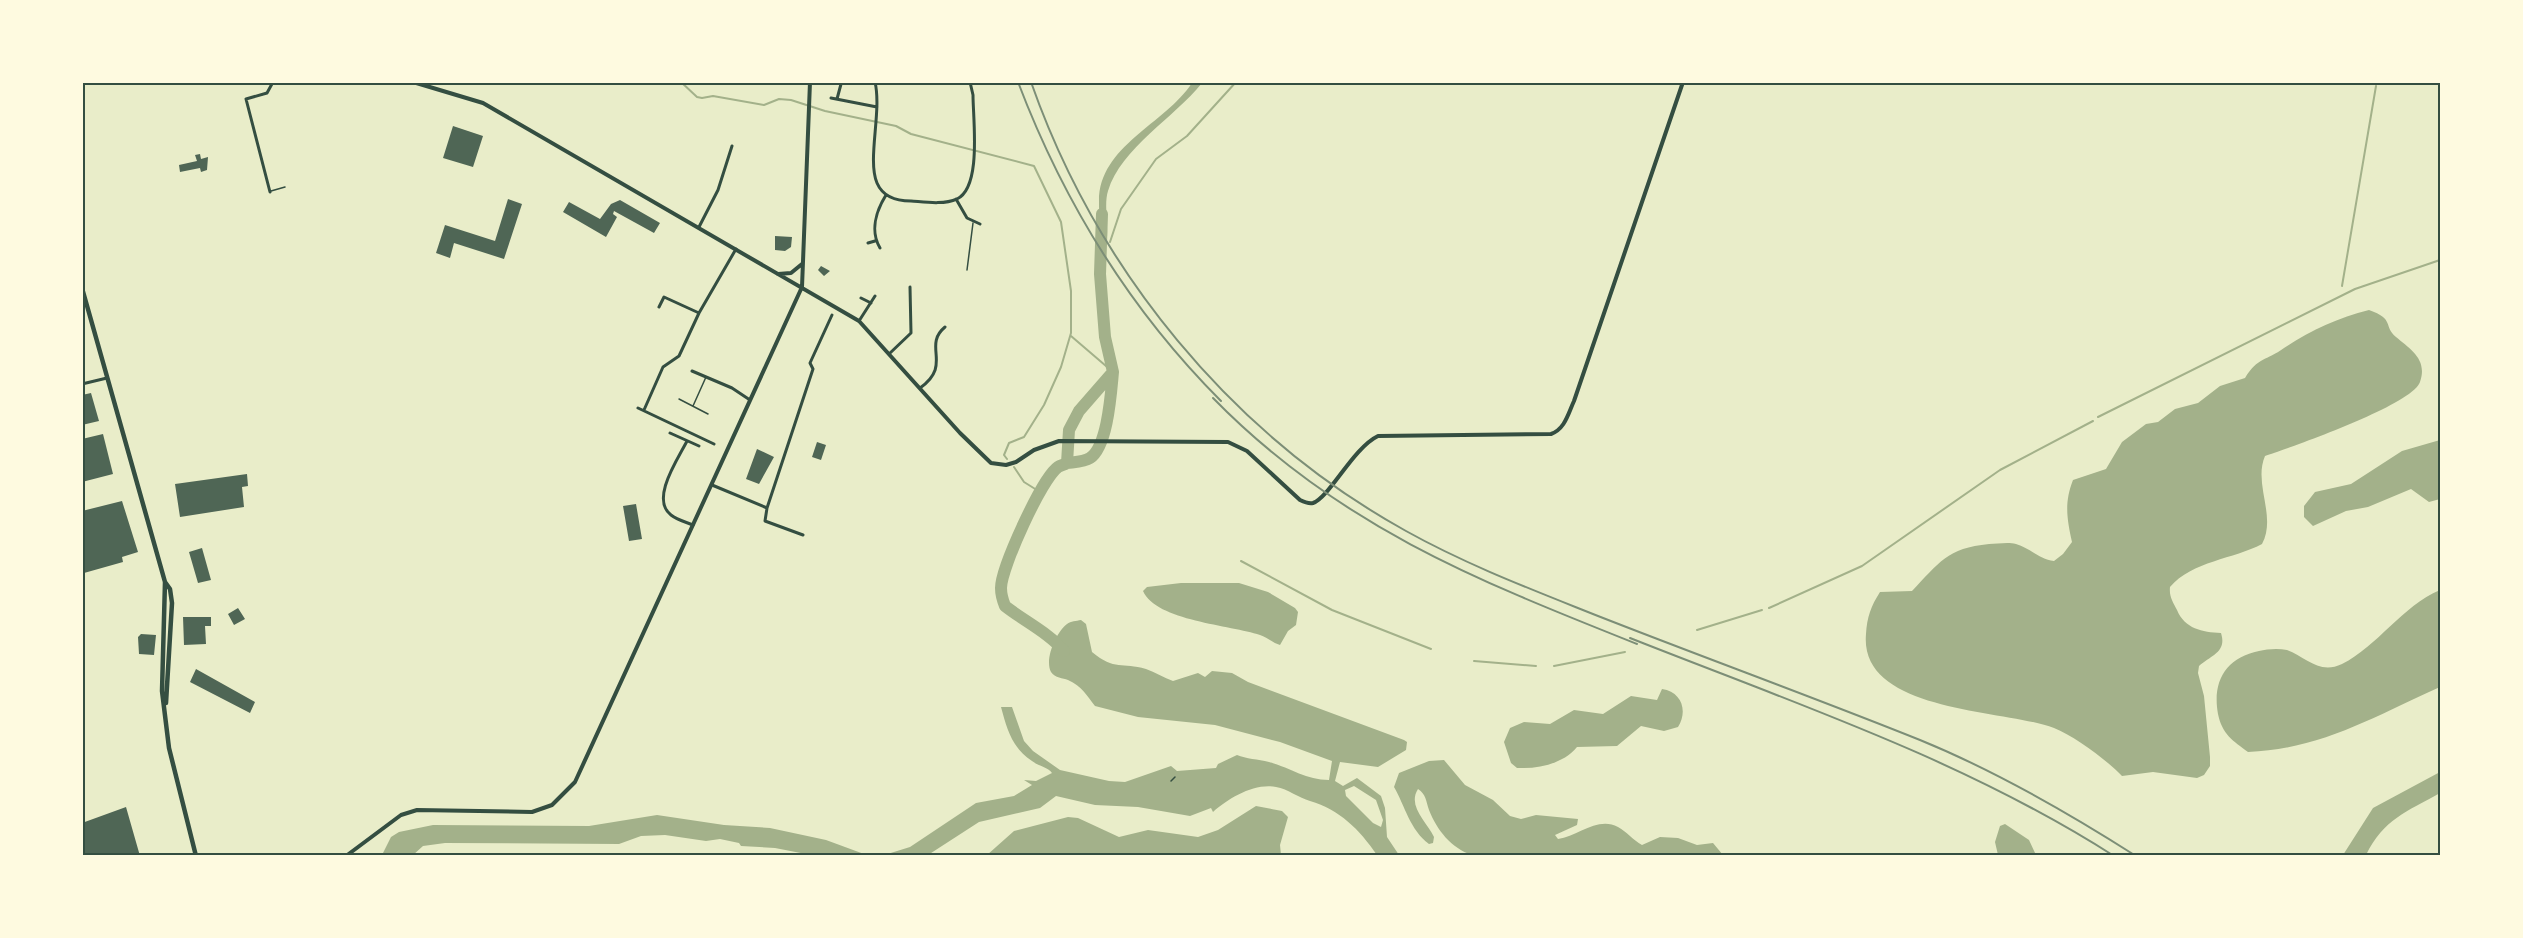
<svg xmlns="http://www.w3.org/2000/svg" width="2523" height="938" font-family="'DejaVu Sans',sans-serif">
<rect width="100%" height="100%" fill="#e9edc9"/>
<!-- water -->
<path fill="#a3b18a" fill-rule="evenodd" d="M1192 83H1202C1174 118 1121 148 1108 191 1104 203 1108 223 1107 237 1099 224 1099 216 1099 201 1099 146 1165 124 1192 83Z
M2369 310C2395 319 2383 326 2396 337 2410 349 2428 359 2420 382 2412 405 2292 447 2265 456 2253 484 2277 516 2262 544 2234 559 2192 561 2170 587 2169 597 2173 602 2177 610 2185 629 2202 632 2221 633 2227 652 2212 655 2199 666L2198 673 2204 696 2210 757V766L2204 775 2197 778 2153 772 2122 776C2107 760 2074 736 2054 728 2005 709 1859 713 1866 634 1867 617 1871 606 1880 592L1912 591C1939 563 1947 548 1989 544 1997 544 2008 542 2016 544 2030 548 2039 559 2054 561L2063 554 2072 542C2067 519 2064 503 2073 480L2106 469 2122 442 2146 424 2158 422 2175 409 2198 403 2220 386 2245 378C2258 357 2266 361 2284 348 2311 330 2338 318 2369 310Z
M2440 440V499L2429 502 2411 489 2368 507 2346 511 2313 526 2304 517V506L2315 492 2351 484 2402 451Z
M1181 583H1239L1268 592 1295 608 1298 612 1296 625 1288 631 1280 645C1273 643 1267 637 1260 635 1231 625 1156 621 1143 591L1147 587Z
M2440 590V687C2375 716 2322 749 2248 752 2233 741 2222 734 2218 714 2212 681 2226 658 2259 651 2267 649 2278 648 2287 650 2306 657 2319 675 2342 664 2378 646 2402 606 2440 590Z
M1081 620 1086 624 1092 652C1115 671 1122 662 1146 669 1155 672 1164 678 1173 681L1198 673 1205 677 1212 671 1232 673 1248 682 1404 740 1407 742 1406 750 1378 767 1340 762 1335 781 1343 786 1357 778 1381 796 1385 808 1387 837 1399 855H1377C1359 829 1340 810 1310 801 1299 798 1288 789 1276 787 1254 783 1229 798 1213 812L1211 808 1190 816 1138 807 1095 805 1056 796 1040 808 979 822 928 855 881 856 910 847 976 803 1014 796 1032 785 1024 780 1036 781 1052 773C1048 767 1038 766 1032 761 1012 748 1007 729 1001 707H1012L1024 741 1033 751 1060 770 1109 781 1125 782 1171 766 1177 771 1216 768 1218 764 1237 755C1246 759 1258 759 1269 762 1291 768 1306 780 1329 780L1332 761 1280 742 1215 725 1138 717 1095 706C1087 696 1082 686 1068 680 1063 678 1055 678 1051 672 1044 659 1057 631 1067 624 1071 621 1076 621 1081 620ZM1354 786 1376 800 1383 820 1381 827 1373 823 1346 796 1345 790Z
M1662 689C1682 692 1688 711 1678 727L1664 731 1641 726 1617 746 1577 747C1563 764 1538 769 1517 768L1511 763 1504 742 1510 728 1524 722 1550 724 1574 710 1603 714 1631 696 1657 700Z
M1444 760 1465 785 1493 800 1510 816 1521 819 1536 815 1578 819 1577 825 1555 835 1558 839C1578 836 1598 816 1618 827 1627 832 1633 840 1642 845L1660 837 1678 838 1697 845 1713 843 1723 855H1472C1451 848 1437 830 1429 810 1426 801 1426 794 1418 789 1407 806 1427 822 1434 837L1433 843 1429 844C1410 830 1405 806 1394 787L1399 773 1429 761Z
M2440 772V793C2406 812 2384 819 2366 855H2343L2373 808Z
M1256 806 1282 811 1288 817 1280 845 1281 855H987L1014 831 1068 817 1078 818 1119 837 1148 830 1198 837 1218 830Z
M657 815 724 825 770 828 826 840 864 854 880 855H811L775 848 741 846 739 843 720 839 706 841 665 835 641 836 619 844 445 843 423 846 413 855H382L391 837 399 832 433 825 589 826Z
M2005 824 2029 840 2036 855H1998L1995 842 2000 826Z"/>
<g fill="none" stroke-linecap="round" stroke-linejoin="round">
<!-- stream -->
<path stroke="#a3b18a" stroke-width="2" d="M681 82 697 97 702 98 713 96 764 105 779 99 791 100 825 111 896 126 911 134 1034 166 1061 222 1071 291V333L1061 367 1044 405 1024 437 1009 443 1004 455 1007 459
M1110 242 1121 209 1156 159 1187 136 1236 82
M2342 286 2376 86
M1071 336 1113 372
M2098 417 2355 289 2440 260
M1014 467 1024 482 1040 492
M1241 561 1332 610 1431 649
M1769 608 1862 566 2000 470 2093 421
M1697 630 1762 610
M1474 661 1536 666
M1554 666 1625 652"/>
<!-- river -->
<path stroke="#a3b18a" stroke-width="12" d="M1067 463C1074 462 1084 462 1090 458 1108 446 1111 392 1113 372
M1064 651C1049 633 1024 621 1005 606 1003 601 1001 594 1001 588 1001 568 1042 478 1058 467 1061 465 1064 465 1067 463L1069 430 1079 411 1113 372 1105 337 1100 274 1102 214"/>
</g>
<!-- building -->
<path fill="#4f6655" d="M453 126 483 136 473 167 443 158Z
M200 154 201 159 208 157 207 170 201 172 200 168 180 172 179 165 197 161 195 155Z
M508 199 522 204 504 259 454 243 450 258 436 253 445 225 495 241Z
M620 200 660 223 654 233 614 211 613 214 617 217 606 237 563 212 569 202 600 219 611 204Z
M775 236 792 237 791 247 785 251 775 250Z
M821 266 830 271 824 276 818 270Z
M91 393 99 421 82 425V395Z
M103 434 113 474 82 482V439Z
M817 442 826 445 821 460 812 457Z
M757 449 774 457 759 484 746 479Z
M247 474 248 486 242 487 244 507 180 517 175 484Z
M122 501 138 552 122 557 123 562 84 573 82 511Z
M636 504 642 539 629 541 623 506Z
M202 548 211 580 198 583 189 552Z
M238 608 245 619 234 625 228 614Z
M183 617H211V626H205L206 644 184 645Z
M141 634 156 635 154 655 139 654 138 637Z
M196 669 255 702 250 713 190 682Z
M126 807 140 856H82V823Z"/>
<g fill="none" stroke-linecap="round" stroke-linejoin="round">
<!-- path -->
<path stroke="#344e41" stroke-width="1.5" d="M1171 781 1175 777"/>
<!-- service -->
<path stroke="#344e41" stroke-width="1.5" d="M271 191 285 187
M967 270 973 223
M679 399 708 414
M693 406 706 377"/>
<!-- minor -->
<path stroke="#344e41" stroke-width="3" d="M875 82C882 112 867 159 877 183 883 197 896 201 911 201 925 202 943 205 957 199 982 187 973 120 973 95L970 82
M831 98 877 107
M837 99 841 84
M270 192 246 99 267 93 273 82
M956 199 967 218 980 224
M699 227 718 190 732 146
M868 243 875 241
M880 248C870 231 876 211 886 195
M861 298 871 303
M659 307 664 297 699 313
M859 321 875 296
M889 354 911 333 910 287
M692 371 732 388 750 400
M82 384 107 378
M920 388C953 365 922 346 945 327
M638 408 714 444
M644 410 663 367 679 356 699 313 736 249
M670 433 699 446
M687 441C678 459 650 499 671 515 677 520 686 522 693 525
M712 485 767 508
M803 535 765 521 767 508 813 369 810 363 832 315"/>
<!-- secondary -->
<path stroke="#344e41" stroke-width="4" d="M413 82 483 103 859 321 960 433 991 463 1006 465 1016 462 1034 450 1059 441 1228 442 1247 451 1300 500C1304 502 1309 504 1313 503 1329 498 1353 448 1378 436L1551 434C1565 429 1568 414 1574 401L1683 82
M778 274 791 273 802 264
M346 856 401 815 417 810 532 812 552 805 575 782 802 287 810 82"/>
<!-- primary -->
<path stroke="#344e41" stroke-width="4.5" d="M82 288 165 582 162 691 169 748 196 856
M165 582 170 589 172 603 166 703"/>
<!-- rail -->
<path stroke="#7c8e77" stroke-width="2" d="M1018 82C1064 203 1130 310 1221 401
M1031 82C1097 270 1231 434 1406 531 1467 565 1533 590 1598 616 1705 658 1813 697 1920 740 1996 771 2067 812 2136 856
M1213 398C1337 525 1476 580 1637 644
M1630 638C1794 703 1964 760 2114 856"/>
</g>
<!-- border -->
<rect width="2523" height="938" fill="none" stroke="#fefae0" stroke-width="168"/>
<rect x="84" y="84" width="2355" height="770" fill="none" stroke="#344e41" stroke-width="2"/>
</svg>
